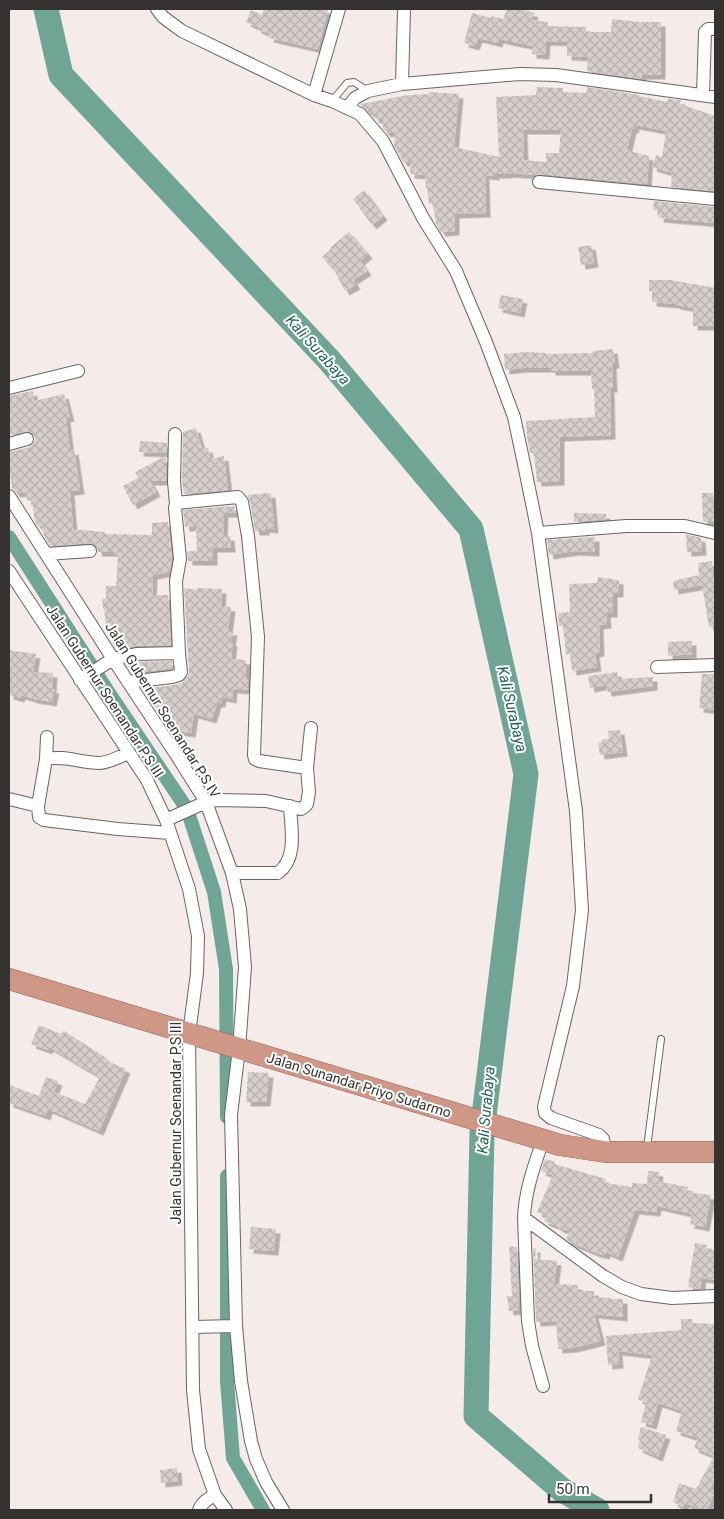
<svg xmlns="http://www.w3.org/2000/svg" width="724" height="1519" font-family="Roboto,sans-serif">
<defs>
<pattern id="building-cross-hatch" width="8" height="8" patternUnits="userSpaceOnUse" patternTransform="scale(1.25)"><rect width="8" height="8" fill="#d6cecb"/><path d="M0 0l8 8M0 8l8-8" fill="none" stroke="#b8b1af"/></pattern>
<filter id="shadow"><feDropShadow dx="4.5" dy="4.5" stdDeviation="0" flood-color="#0004"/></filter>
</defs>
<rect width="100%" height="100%" fill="#f5ecea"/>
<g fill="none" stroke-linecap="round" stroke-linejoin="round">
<!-- canal -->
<path stroke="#70a595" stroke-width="14" d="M9 537 109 693 187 809 214 892 226 969 227 1117
M227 1176V1381L233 1458 263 1510"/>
<!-- river -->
<path stroke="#70a595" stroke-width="25" d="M46 9 61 75 329 360 471 529 526 774 482 1132 476 1416 562 1490 597 1510"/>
</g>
<!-- building -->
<path fill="url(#building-cross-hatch)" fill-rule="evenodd" filter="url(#shadow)" d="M264 9H328L318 49 269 38 270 34 257 29V27L246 22 251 10 262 15Z
M507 9H522L534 13 532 20 548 22V26L586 27V32H611L612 19 639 22H661V75H642V79L587 71 588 57 567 56V42L546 41 545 55 532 54V46L499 39 498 43 478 38 475 46 464 43 472 13 491 18V16L503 19Z
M537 87 563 88V92L586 93 587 87 639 95V96L667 102 668 99 681 100 680 104 715 116V191L671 187 672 173 652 167 656 155 662 157 666 131 635 125 634 129H632L627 150 649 156 647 184 540 174 535 175 508 173V174H495V176L485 175 486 213 455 214V231L441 232 436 223 433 204H429L427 188H426L425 175 410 174 411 162H403L394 145 395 132 387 133 383 129V118L375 119 373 113H370L361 106V104L408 95 429 94V92L459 94 454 147 499 157 496 97 536 95ZM523 130H561L559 153H546V162L524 160Z
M364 190 383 216 372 225 353 199Z
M654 201 715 207V223L659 218 660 211 653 210Z
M349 232 368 254 360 261 367 271 353 280 356 285 345 291 335 272 322 257 331 249 330 248Z
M591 245 594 263 581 265 578 247Z
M649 280H671L715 288V326H693V308L676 305V304L652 302V291H649Z
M501 295 523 299 520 313 498 308Z
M613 349 615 364H612L613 388H610L611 435 560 437V481L537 482 534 453H530L527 437 526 421 595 417 594 389H592L591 371H551V368H523L505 370 504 354 526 352 546 353V354L593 353V351Z
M33 391 34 401 64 394 70 417 66 418 70 451 74 450 80 490 70 491 73 528 74 527V531L81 530 105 532V534L152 535V523L168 522 172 559 169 572 153 575 152 595H168L171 645 136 646 117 650 112 642 109 625 106 626 104 609H103L102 599 106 598V586H116L118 557H114L115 552H98L96 546 90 543 50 546 44 536 42 526H38L35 522 32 500 27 501 26 492 16 493 12 488 10 473H9V452L30 447 35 441V437L33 434 29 431 10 435 9 427V396Z
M196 428 202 449 208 448 210 459 224 456 228 490 184 494 182 482 183 432Z
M140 441 167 443 166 453 139 452Z
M166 456V481H150L156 492 133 505 123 486 138 478 135 472Z
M271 493 274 529 265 528V531H255L250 501 247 495Z
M702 493H713L714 522H703Z
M234 506 236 513H224L223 536H230L231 548H213V561H188L187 552 197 550 196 526 185 527 183 510Z
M574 513 606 514V519L574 522Z
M686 534 701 538 702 551 687 552Z
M595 537V552L575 551 549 555 547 540Z
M712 561 714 590H715V627H709L702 585 674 590 673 581 699 575 698 563Z
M598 577 619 580V593H613V613H606L607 624 599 625 600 652 595 653 597 667 572 671 570 654 566 655 563 626H559L558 613 570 612 569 584 597 583Z
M184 588 197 590V588L222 589 221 606 231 607 228 631H233L231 642H233L231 659 246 660V679H248V690L233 689 232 699 222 697 221 703H217L212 719 194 714 191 733 170 730 173 708 155 707V695H146L142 689 174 685 182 683 188 676 189 671Z
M692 641V654L668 656V642Z
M9 650 36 654 33 672 53 673 52 689H55L52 702 34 699 21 695 20 698 9 695Z
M172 661V668L134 673 126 664 137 662Z
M617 672 619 679 653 677V686L607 692 606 685 590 688 588 676Z
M702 674H715V710L699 708Z
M620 730 623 752 600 755 598 743 602 742V739H609L608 731Z
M39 1025 61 1034 64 1031 108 1059 107 1061 126 1069 99 1131 48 1109 46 1116 9 1103V1085L39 1096 46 1077 58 1081 54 1092 85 1104 100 1077 49 1047 48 1050 31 1044Z
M248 1072 269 1073 266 1102H246Z
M545 1159 555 1162 554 1164 606 1179 605 1183 632 1187V1183L647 1184 648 1171 659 1172 658 1179 661 1180V1182L688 1187 687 1192 711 1195 705 1227 690 1224 692 1214 657 1206 656 1212 635 1210 618 1257 606 1252 605 1255 596 1253 572 1243 566 1239 570 1231 558 1228 559 1227 544 1221 546 1216 537 1212 553 1175 541 1171Z
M251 1227 276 1229 274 1251 249 1249Z
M695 1243 707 1245 706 1248 715 1250V1280L702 1278 700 1289 688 1287Z
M509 1246 517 1247 519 1310 509 1311 507 1296H512Z
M533 1248H536L535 1259 557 1261 554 1284 578 1285 577 1291H594V1297L610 1298V1299H623V1317L594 1314 601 1341 573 1348 558 1349 556 1321 536 1322Z
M681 1319H692V1323L715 1324V1479L710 1489 715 1491 707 1510H702L685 1503 683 1507 673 1502 679 1483 696 1489 714 1456 694 1448 698 1438 676 1431 682 1411 658 1403 652 1425 641 1422 646 1403 638 1399 652 1355 618 1351 619 1364 608 1365 606 1336 681 1330Z
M641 1427 666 1435 658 1457 638 1448 640 1440 638 1439Z
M177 1468 178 1481 161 1483 160 1470Z"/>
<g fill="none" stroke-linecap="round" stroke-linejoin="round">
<defs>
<path id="service" d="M332 101 347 83 354 82 368 91
M647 1148 661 1039"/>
<path id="minor" d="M157 9 163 17 182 31 314 95 332 101 360 114 383 141 423 218 456 271 486 342 514 417 524 464 538 533 576 811 582 910 573 986 544 1107 545 1113 551 1118 599 1135 603 1139 606 1152
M402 84 404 9
M314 95 339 9
M703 95 705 32 708 29H715
M347 108 355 98 368 91 402 84 520 74 556 75 715 97
M539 182 715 199
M9 388 78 371
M175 434 174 482 176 503
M9 444 27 439
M9 496 113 659 177 756 206 802 232 873 240 909 245 967 239 1049 231 1115 236 1326 241 1381 251 1441 256 1459 266 1482 283 1510
M538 533 626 526H685L715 533
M46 554 90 551
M9 571 147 780 166 820 189 889 198 936 197 973 189 1034 193 1390 199 1449 215 1495 226 1510
M657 667 715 665
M80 680 113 659 136 654 179 653
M128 682 172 677 179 675 181 672 179 653 176 581 180 559 175 508 176 503 238 497 242 502 248 536 258 637 254 755 255 759 259 761 307 768
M129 753C120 756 109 763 99 763 81 763 64 755 46 759L38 806 39 817 44 820 118 829 170 833
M46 759 47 737
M9 799 38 806
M166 820 206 802 216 800 266 801 301 809 304 807 307 804 309 792 307 768 311 728
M232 873H278C298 858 291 829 290 806
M543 1140C534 1166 525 1191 524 1218L528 1321 532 1346 543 1386
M524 1218 603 1276 622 1287 641 1294 672 1298 715 1296
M193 1327 236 1326
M199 1510C202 1502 208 1499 215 1495"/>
<path id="trunk" d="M9 979 560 1145 606 1152H715"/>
</defs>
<!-- service casing -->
<use href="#service" stroke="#6b6462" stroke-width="8"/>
<!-- minor casing -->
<use href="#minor" stroke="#6b6462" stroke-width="14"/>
<!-- trunk casing -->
<use href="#trunk" stroke="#916355" stroke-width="22"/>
<!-- service -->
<use href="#service" stroke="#fff" stroke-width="6"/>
<!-- minor -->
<use href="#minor" stroke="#fff" stroke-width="12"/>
<!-- trunk -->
<use href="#trunk" stroke="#cf9787" stroke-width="21"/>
</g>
<g text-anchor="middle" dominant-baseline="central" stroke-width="4" stroke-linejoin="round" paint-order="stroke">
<!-- street labels -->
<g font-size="14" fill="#353231" stroke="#fff">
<text transform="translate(105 691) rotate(57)">Jalan Gubernur Soenandar P.S III</text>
<text transform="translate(163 710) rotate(58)">Jalan Gubernur Soenandar P.S IV</text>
<text transform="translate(359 1085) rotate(17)">Jalan Sunandar Priyo Sudarmo</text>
<text transform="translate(176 1123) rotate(-90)">Jalan Gubernur Soenandar P.S III</text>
</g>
<!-- water labels -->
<g font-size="15" font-style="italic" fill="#1f6453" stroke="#fff">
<text transform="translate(318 350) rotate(48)">Kali Surabaya</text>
<text transform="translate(512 709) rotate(77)">Kali Surabaya</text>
<text transform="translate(486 1110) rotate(-85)">Kali Surabaya</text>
</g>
</g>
<!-- border -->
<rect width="724" height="1519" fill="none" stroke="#353231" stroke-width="20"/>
<!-- scale -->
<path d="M549 1494v8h102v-8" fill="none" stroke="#353231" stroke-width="2.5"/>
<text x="556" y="1494" font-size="15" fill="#353231" stroke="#ffffff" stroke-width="4" paint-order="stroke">50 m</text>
</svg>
